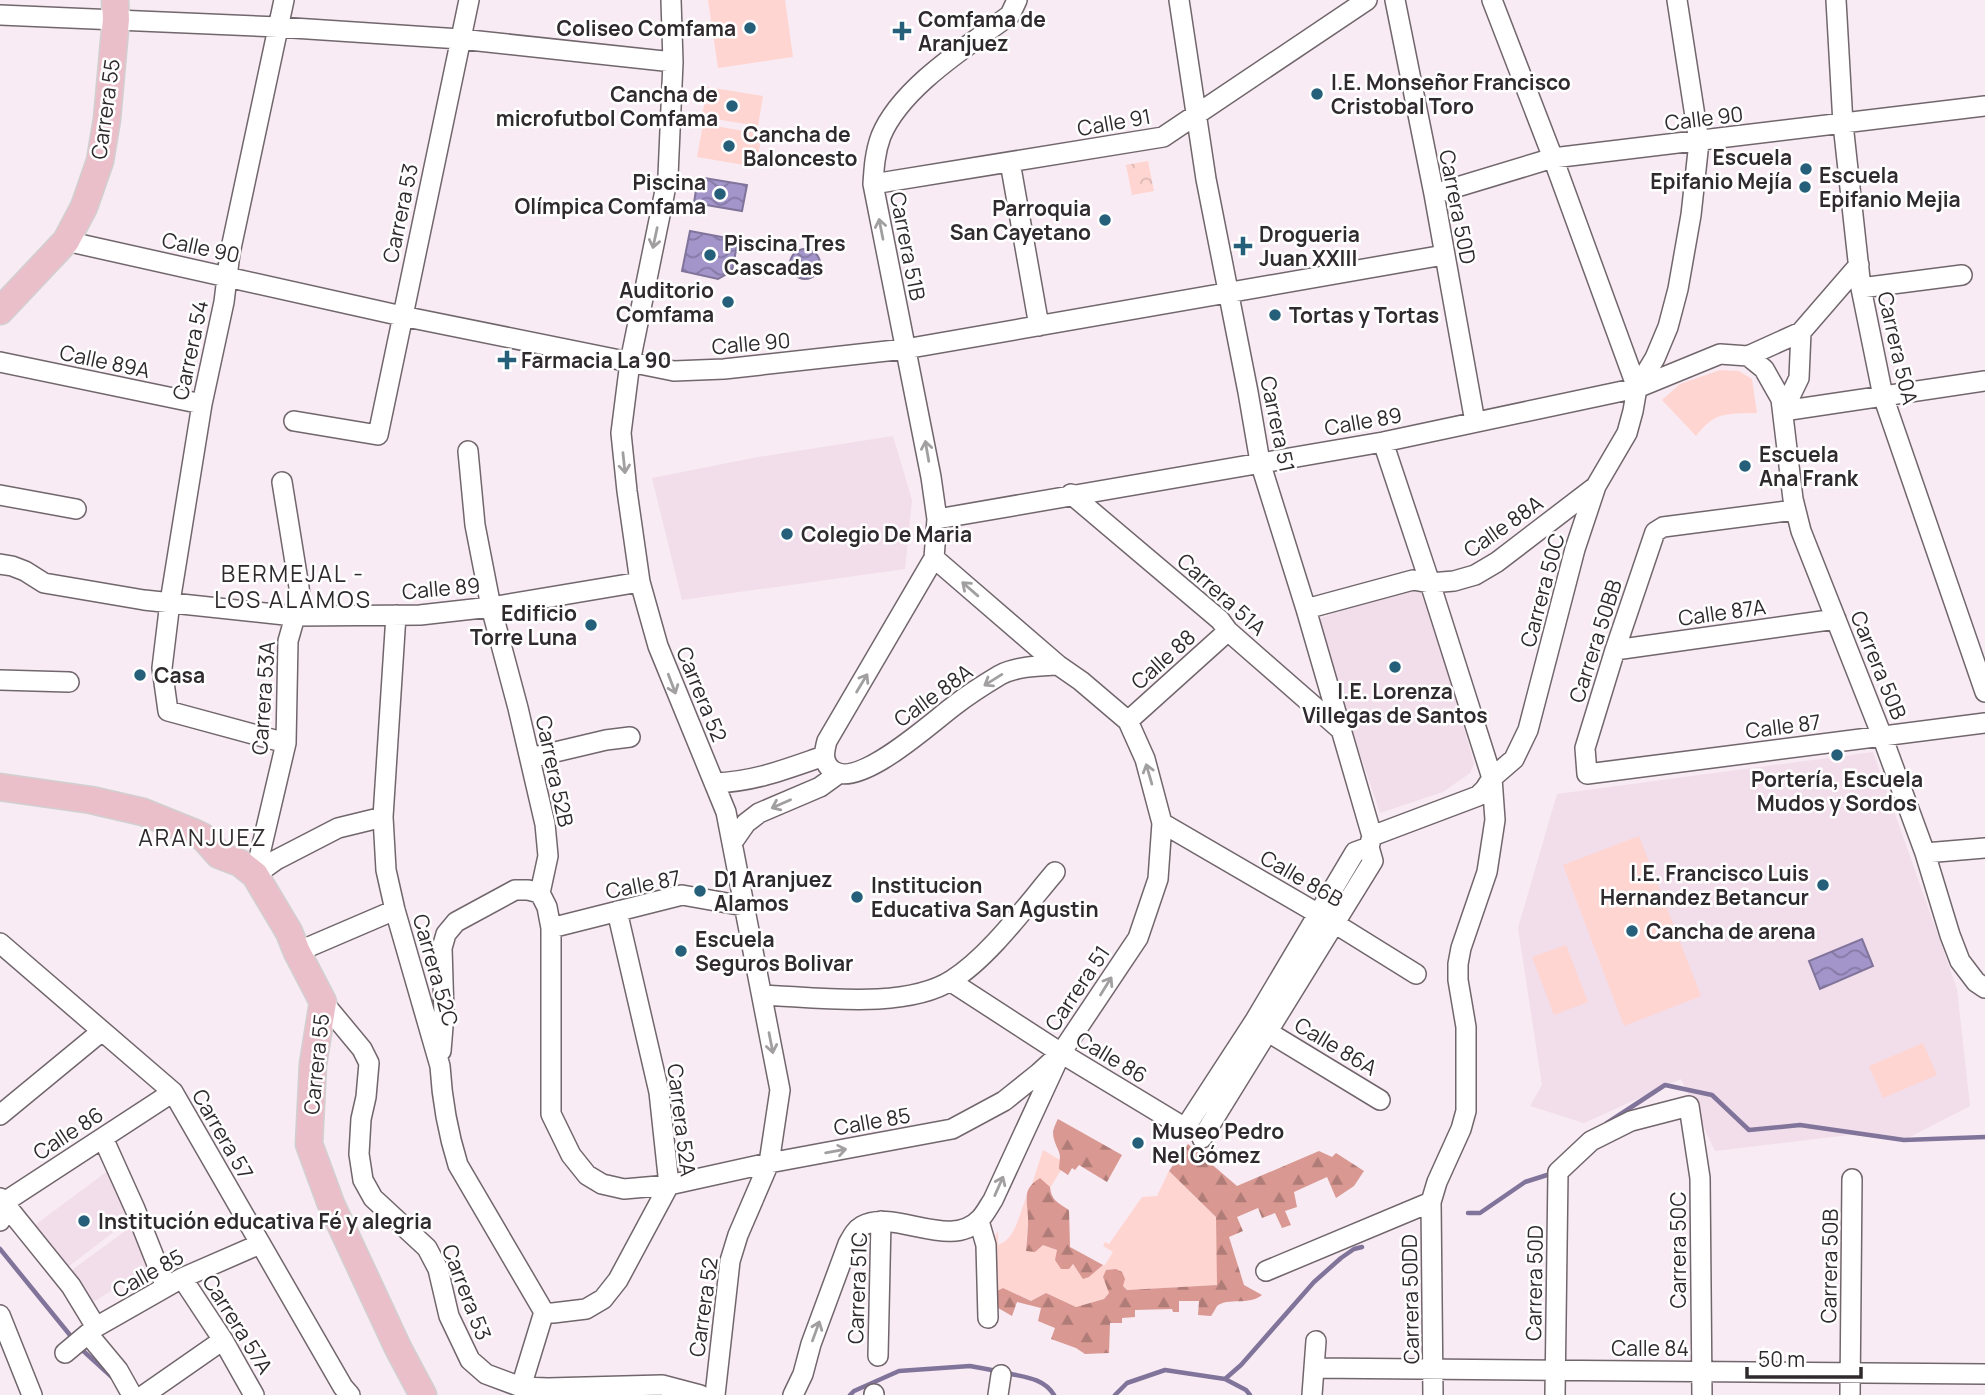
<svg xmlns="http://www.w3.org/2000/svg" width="1985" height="1395" font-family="Manrope,sans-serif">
<defs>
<pattern id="forest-firs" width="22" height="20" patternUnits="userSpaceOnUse" patternTransform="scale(1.75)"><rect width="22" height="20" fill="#d99891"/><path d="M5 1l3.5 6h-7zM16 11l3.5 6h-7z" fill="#b07c77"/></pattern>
<pattern id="park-crowns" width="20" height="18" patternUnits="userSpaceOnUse" patternTransform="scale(1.75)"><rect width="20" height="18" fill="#ffd5d1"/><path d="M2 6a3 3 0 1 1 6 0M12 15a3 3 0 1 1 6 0" fill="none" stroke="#dbb7b4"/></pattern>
<pattern id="water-waves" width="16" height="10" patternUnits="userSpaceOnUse" patternTransform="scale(1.75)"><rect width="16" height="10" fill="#a394ca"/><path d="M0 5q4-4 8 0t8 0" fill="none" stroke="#8579a4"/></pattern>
</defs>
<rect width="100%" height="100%" fill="#f8ebf3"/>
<!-- built -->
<path fill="#f2ddea" d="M893 436 912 500 905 569 682 600 652 478 758 457Z
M1412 586 1426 591 1474 764 1470 773 1443 792 1380 813 1315 620Z
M1873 752 1957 989 1970 1106 1904 1140 1849 1135 1715 1151 1681 1079 1584 1123 1530 1106 1542 1085 1518 928 1557 794Z
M109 1170 132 1218 64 1270 35 1225Z
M135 1224 149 1267 90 1304 69 1272Z"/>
<!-- green -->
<path fill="#ffd5d1" d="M708 0H785L793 57 718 68Z
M707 87 763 96 758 126 702 117Z
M703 124 762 134 756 167 697 157Z
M1720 370 1739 371 1752 379 1757 413C1727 414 1715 411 1696 436L1662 400 1680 384Z
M1639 836 1701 996 1624 1026 1563 865Z
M1566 945 1588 1002 1554 1015 1532 957Z
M1923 1043 1937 1075 1883 1098 1869 1066Z
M1043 1150 1060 1160 1059 1169 1061 1170 1050 1188 1040 1178 1032 1184Z
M1169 1171 1216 1217 1218 1285 1127 1290 1123 1286 1109 1293 1104 1299 1076 1307 1046 1293 1031 1301 1003 1288 993 1293 994 1240 998 1230V1245C1016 1239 1019 1214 1026 1198L1028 1215 1026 1251 1043 1244C1064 1252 1070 1261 1083 1278L1089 1277 1103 1265H1105L1113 1252 1103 1246 1105 1242 1109 1244 1142 1197 1157 1196Z"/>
<!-- forest -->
<path fill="url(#forest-firs)" d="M1058 1119 1122 1155 1107 1182 1079 1165 1075 1170 1072 1168 1068 1175 1059 1169C1059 1163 1061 1157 1059 1152 1053 1137 1050 1134 1058 1119Z
M1188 1144 1237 1186 1319 1151 1332 1157 1336 1153 1364 1171 1354 1186 1336 1198 1327 1177 1294 1192 1297 1207 1285 1211 1291 1225 1282 1228 1275 1213 1262 1218 1258 1208 1237 1217 1243 1231 1229 1237 1244 1285 1262 1295C1249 1306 1228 1297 1217 1306 1217 1306 1212 1315 1211 1316L1198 1315 1199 1301H1179V1312H1173L1172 1309 1135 1310V1317L1122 1318V1323H1110L1109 1353 1085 1354 1076 1348 1051 1339 1055 1328 1038 1321 1041 1308 1017 1302 1012 1316 993 1305V1293L1003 1288 1031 1301 1046 1293 1076 1307 1104 1299 1109 1293 1103 1277 1106 1270 1116 1269 1122 1272 1125 1279 1123 1286 1127 1290 1217 1285 1216 1217 1169 1171Z
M1040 1178 1050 1187C1051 1200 1058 1203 1069 1210L1070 1247 1103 1265 1089 1277 1083 1279 1073 1264 1069 1269H1061L1055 1260 1057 1250 1043 1245 1035 1252 1026 1251C1027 1240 1028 1229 1028 1217 1027 1199 1022 1189 1040 1178Z"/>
<!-- park -->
<path fill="url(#park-crowns)" d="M1148 161 1154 191 1132 195 1126 165Z"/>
<!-- water -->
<path fill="url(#water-waves)" stroke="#80749b" stroke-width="2" d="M698 177 747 185 742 211 694 203Z
M690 231 738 240 732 271 718 279 682 271Z
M790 264a15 15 0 1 1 30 0a15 15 0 1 1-30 0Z
M1862 939 1873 966 1820 989 1809 961Z"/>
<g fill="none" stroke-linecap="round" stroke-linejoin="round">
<!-- stream -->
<path stroke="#80749b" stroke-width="4.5" d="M1607 1123 1665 1085 1712 1095 1749 1130 1800 1125 1904 1140 1985 1137
M1468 1213H1480L1525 1182 1547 1175 1551 1172
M0 1249 74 1340
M79 1347 114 1379
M1006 1373C1024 1377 1044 1378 1054 1395
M1225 1379 1246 1390 1250 1395
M850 1395 854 1391 899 1371 970 1366 997 1371
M1115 1395 1127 1383 1165 1370 1225 1379 1241 1365 1314 1282 1341 1258 1354 1249 1362 1247"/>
<defs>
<path id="minor" d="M284 0 230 253 224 302 202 404 170 602 162 668 168 711 286 743
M671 0 673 62 668 176 630 362 621 433 627 491 640 582 658 646 726 812 780 1090 769 1163 738 1235 730 1261 715 1395
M1017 0 1010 15C968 46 901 87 881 136 875 152 874 168 873 184L931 477 937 519 934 558 827 741C824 752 822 762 832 770 858 791 933 721 955 705 969 694 985 684 1000 675 1018 666 1039 666 1058 665
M1179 0 1206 179 1248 392 1260 462 1306 609 1372 836 1369 847 1373 861 1202 1138
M1395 0 1434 194 1475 422
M1836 0 1843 124 1861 288 1883 396 1985 692
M0 15 278 27 460 39 673 62
M1010 162 1039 326
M873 184 1163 137 1367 0
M1434 194 1553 158 1985 106
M66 241 402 316 674 371 724 369 905 349 1444 255
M1861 288 1962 275
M1748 356 1764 369 1781 399 1793 499 1801 531 1882 736 1925 853 1950 935 1960 961 1976 982 1985 988
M1748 356 1801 332 1859 265
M0 362 202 404
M1637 388 1655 358 1668 327 1678 289 1691 215 1699 142 1677 0
M1783 411 1985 381
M1783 411 1799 378 1801 332
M294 421 378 435 469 0
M468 451 475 525 491 607 518 708 545 824 548 856 540 893 547 907 551 928V1114L571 1155 587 1175 602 1184 624 1189 669 1185 769 1163 952 1129 1004 1101 1039 1073 1061 1053
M1071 494 1220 620 1228 631 1340 729
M0 495 76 509
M1794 510 1663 527 1655 532 1615 650 1585 748 1587 774 1985 723
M937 519 1383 442 1637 388 1720 354 1748 356
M0 564 12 566 25 571 44 583 144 600 294 616 420 615 491 607 640 582
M1306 609 1413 580 1430 583 1454 581 1475 575 1497 562 1595 487
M396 615 383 817 386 870 395 910 440 1066C442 1100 448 1133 458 1165L544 1312
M1615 650 1836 619
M0 680 69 682
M1128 721 1228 631
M530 758 606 740 630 737
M714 783C754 782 786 769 824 756
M1162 823 1334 923 1416 974
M1372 836 1478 796 1485 789 1492 778 1430 583 1383 442
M732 843 746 823 759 813 820 787 838 774
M1925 853 1985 848
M255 875 286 743 288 641 300 599 299 587 282 482
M255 875 276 860 338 828 383 817
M551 928 682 895 744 906
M0 943 173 1092 343 1387 350 1395
M297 952 395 910
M950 981 1061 1053 1185 1128 1254 1022 1355 852 1369 847
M762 995C816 997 905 1010 952 980 989 957 1026 906 1055 872
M323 1002 362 1049 369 1063 366 1097 361 1119 359 1154 363 1180 373 1198 427 1248 438 1269 449 1316 470 1360 486 1374 521 1387 548 1388 662 1385 700 1395
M1268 1032 1380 1100
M441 1051 444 1014 442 948 446 934 456 922 515 890H528L540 893
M0 1115 102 1031
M103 1138 135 1209 166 1287
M0 1198 71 1286 96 1327
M0 1221 3 1203 173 1092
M979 1221 986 1245 988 1318
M1266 1271 1431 1202
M182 1278 223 1340 254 1395
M544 1312 553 1313 586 1309 603 1299 618 1280 669 1185 659 1092 617 911
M0 1315 32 1395
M88 1334 118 1370 132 1395
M65 1353 96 1327 182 1278 260 1244
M878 1356 881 1221
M1314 1368 1985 1374
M521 1387 544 1312
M144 1395 223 1340
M793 1395 803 1374 811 1344 848 1244C852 1237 855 1230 862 1226 893 1208 951 1251 980 1219 985 1214 989 1206 993 1200L1061 1053 1138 938 1158 879 1162 823 1145 759 1128 721 1081 681 1058 665 934 558
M874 1395V1394
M998 1395 1001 1375
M1312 1395 1316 1341
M1433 1395 1431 1202 1437 1182 1461 1129 1466 1111V1027L1458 980V964L1461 948 1487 872 1495 820 1492 778 1514 759 1528 730 1575 549 1596 486 1627 433 1633 411 1637 388 1553 158 1492 0
M1555 1395 1558 1172 1591 1141 1631 1121 1689 1106 1700 1178 1702 1395
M1850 1395 1852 1179"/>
<path id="major" d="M0 311 66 241 84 207 100 161 107 119 116 19 115 0
M0 787 91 800 143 812 195 833 203 837 219 855 240 863 255 875 289 932 297 952 323 1002 313 1064 309 1144 331 1204 398 1348 423 1395"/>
</defs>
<!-- minor casing -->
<use href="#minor" stroke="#71666c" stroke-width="22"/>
<!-- major casing -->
<use href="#major" stroke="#d1d0d1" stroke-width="29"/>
<!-- minor -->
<use href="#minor" stroke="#fff" stroke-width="19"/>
<!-- major -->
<use href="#major" stroke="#ebbfca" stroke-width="26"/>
</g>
<!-- one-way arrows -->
<defs><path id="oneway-shaft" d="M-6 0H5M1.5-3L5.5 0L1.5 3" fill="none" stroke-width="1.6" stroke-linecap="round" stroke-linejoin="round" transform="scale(1.75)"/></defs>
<g stroke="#a19fa0">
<use href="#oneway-shaft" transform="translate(881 229) rotate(-101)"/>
<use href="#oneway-shaft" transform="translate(655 238) rotate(102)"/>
<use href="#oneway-shaft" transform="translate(927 451) rotate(-100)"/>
<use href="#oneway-shaft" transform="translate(624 463) rotate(84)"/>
<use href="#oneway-shaft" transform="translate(970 589) rotate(-139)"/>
<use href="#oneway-shaft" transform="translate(993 680) rotate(148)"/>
<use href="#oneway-shaft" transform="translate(862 683) rotate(-59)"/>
<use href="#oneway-shaft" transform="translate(672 684) rotate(69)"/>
<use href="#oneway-shaft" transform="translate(1149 774) rotate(-106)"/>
<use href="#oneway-shaft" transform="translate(781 804) rotate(156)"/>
<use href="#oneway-shaft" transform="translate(1106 986) rotate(-58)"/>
<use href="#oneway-shaft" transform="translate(771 1043) rotate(79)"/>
<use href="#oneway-shaft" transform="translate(836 1151) rotate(-10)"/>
<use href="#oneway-shaft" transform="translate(999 1186) rotate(-66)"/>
<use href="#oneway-shaft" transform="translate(816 1331) rotate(-70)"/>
</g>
<!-- markers -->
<g fill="#265f79" stroke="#fff" stroke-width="2.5">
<circle cx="750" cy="28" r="7"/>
<path d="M898.5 20.5h7v7h7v7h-7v7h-7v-7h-7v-7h7z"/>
<circle cx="1317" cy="94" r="7"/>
<circle cx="732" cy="106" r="7"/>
<circle cx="729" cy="146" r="7"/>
<circle cx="1806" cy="169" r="7"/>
<circle cx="1805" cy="187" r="7"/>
<circle cx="720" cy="194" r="7"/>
<circle cx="1105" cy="220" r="7"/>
<path d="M1239.5 235.5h7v7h7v7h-7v7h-7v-7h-7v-7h7z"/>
<circle cx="710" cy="255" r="7"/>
<circle cx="728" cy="302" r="7"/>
<circle cx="1275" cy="315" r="7"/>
<path d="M503.5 349.5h7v7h7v7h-7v7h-7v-7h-7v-7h7z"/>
<circle cx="1745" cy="466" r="7"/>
<circle cx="787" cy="534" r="7"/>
<circle cx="591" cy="625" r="7"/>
<circle cx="1395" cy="667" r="7"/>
<circle cx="140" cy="675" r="7"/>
<circle cx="1837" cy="755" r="7"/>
<circle cx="1823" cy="885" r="7"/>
<circle cx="700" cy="891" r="7"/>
<circle cx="857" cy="897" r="7"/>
<circle cx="1632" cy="931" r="7"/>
<circle cx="681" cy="951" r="7"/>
<circle cx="1138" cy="1143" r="7"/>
<circle cx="84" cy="1221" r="7"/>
</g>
<g text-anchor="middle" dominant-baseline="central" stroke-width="5" stroke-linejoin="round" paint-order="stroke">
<!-- poi labels -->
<g font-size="21" font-weight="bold" fill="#2f2a2d" stroke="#fff" text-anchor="start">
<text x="918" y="19">Comfama de<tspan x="918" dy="24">Aranjuez</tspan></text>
<text x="736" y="28" text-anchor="end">Coliseo Comfama</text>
<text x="1331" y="82">I.E. Monseñor Francisco<tspan x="1331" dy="24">Cristobal Toro</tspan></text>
<text x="718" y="94" text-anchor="end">Cancha de<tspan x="718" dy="24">microfutbol Comfama</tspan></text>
<text x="743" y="134">Cancha de<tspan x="743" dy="24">Baloncesto</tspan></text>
<text x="1792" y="157" text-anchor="end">Escuela<tspan x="1792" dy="24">Epifanio Mejía</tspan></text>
<text x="1819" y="175">Escuela<tspan x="1819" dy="24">Epifanio Mejia</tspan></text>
<text x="706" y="182" text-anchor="end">Piscina<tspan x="706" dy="24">Olímpica Comfama</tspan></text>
<text x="1091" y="208" text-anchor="end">Parroquia<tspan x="1091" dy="24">San Cayetano</tspan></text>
<text x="1259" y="234">Drogueria<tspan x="1259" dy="24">Juan XXIII</tspan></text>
<text x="724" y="243">Piscina Tres<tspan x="724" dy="24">Cascadas</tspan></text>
<text x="714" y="290" text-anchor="end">Auditorio<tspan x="714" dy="24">Comfama</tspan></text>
<text x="1289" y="315">Tortas y Tortas</text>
<text x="521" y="360">Farmacia La 90</text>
<text x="1759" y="454">Escuela<tspan x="1759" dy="24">Ana Frank</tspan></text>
<text x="801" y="534">Colegio De Maria</text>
<text x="577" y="613" text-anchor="end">Edificio<tspan x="577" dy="24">Torre Luna</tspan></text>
<text x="154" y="675">Casa</text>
<text x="1395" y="691" text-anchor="middle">I.E. Lorenza<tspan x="1395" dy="24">Villegas de Santos</tspan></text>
<text x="1837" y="779" text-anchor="middle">Portería, Escuela<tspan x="1837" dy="24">Mudos y Sordos</tspan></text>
<text x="1809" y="873" text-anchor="end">I.E. Francisco Luis<tspan x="1809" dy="24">Hernandez Betancur</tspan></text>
<text x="714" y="879">D1 Aranjuez<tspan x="714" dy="24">Alamos</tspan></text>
<text x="871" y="885">Institucion<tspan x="871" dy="24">Educativa San Agustin</tspan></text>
<text x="1646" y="931">Cancha de arena</text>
<text x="695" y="939">Escuela<tspan x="695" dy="24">Seguros Bolivar</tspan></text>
<text x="1152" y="1131">Museo Pedro<tspan x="1152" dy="24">Nel Gómez</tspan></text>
<text x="98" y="1221">Institución educativa Fé y alegria</text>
</g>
<!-- street labels -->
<g font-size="21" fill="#2f2a2d" stroke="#fff">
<text transform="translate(105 109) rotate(-82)">Carrera 55</text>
<text transform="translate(1704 118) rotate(-7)">Calle 90</text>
<text transform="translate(1114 122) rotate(-10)">Calle 91</text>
<text transform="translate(1458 207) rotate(79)">Carrera 50D</text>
<text transform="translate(400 213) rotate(-78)">Carrera 53</text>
<text transform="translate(908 246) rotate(79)">Carrera 51B</text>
<text transform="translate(201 247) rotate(12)">Calle 90</text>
<text transform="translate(751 343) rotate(-5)">Calle 90</text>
<text transform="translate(1898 348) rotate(77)">Carrera 50A</text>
<text transform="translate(190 350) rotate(-78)">Carrera 54</text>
<text transform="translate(105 361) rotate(12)">Calle 89A</text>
<text transform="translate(1363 421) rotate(-10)">Calle 89</text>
<text transform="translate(1278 424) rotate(78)">Carrera 51</text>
<text transform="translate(1503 526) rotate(-35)">Calle 88A</text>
<text transform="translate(441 588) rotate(-5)">Calle 89</text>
<text transform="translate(1542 590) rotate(-75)">Carrera 50C</text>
<text transform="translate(1222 594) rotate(42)">Carrera 51A</text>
<text transform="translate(1722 612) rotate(-8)">Calle 87A</text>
<text transform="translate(1595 641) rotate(-72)">Carrera 50BB</text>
<text transform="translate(1163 659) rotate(-42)">Calle 88</text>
<text transform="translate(1879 665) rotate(68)">Carrera 50B</text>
<text transform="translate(702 694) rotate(68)">Carrera 52</text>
<text transform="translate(933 695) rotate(-36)">Calle 88A</text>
<text transform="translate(263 698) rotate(-86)">Carrera 53A</text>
<text transform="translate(1783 726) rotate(-7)">Calle 87</text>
<text transform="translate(555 771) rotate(78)">Carrera 52B</text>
<text transform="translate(1302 878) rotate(30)">Calle 86B</text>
<text transform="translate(643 884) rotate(-11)">Calle 87</text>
<text transform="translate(436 970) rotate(74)">Carrera 52C</text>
<text transform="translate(1077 988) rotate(-56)">Carrera 51</text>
<text transform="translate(1336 1046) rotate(31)">Calle 86A</text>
<text transform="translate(1112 1057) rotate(31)">Calle 86</text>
<text transform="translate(316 1064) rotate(-84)">Carrera 55</text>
<text transform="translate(682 1120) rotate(83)">Carrera 52A</text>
<text transform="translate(872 1121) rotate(-10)">Calle 85</text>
<text transform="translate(68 1133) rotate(-33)">Calle 86</text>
<text transform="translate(223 1134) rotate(60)">Carrera 57</text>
<text transform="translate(1678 1250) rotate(-90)">Carrera 50C</text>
<text transform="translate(1829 1266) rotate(-89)">Carrera 50B</text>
<text transform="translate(148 1273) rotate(-29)">Calle 85</text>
<text transform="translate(1534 1283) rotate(-89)">Carrera 50D</text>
<text transform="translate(857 1288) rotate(-88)">Carrera 51C</text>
<text transform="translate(467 1292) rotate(69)">Carrera 53</text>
<text transform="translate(1410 1299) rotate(-91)">Carrera 50DD</text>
<text transform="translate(703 1307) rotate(-82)">Carrera 52</text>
<text transform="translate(238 1324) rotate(58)">Carrera 57A</text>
<text x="1650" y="1348">Calle 84</text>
</g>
<!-- neighbourhood labels -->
<g font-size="23" letter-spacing="2" fill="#2f2a2d" stroke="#fff">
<text x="293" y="573">BERMEJAL -<tspan x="293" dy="26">LOS ALAMOS</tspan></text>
<text x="203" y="837">ARANJUEZ</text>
</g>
</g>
<!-- scale -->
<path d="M1747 1367v10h114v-10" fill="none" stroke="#2f2a2d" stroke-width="3.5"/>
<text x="1758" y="1367" font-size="21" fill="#2f2a2d" stroke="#ffffff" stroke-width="5" paint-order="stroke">50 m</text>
</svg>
